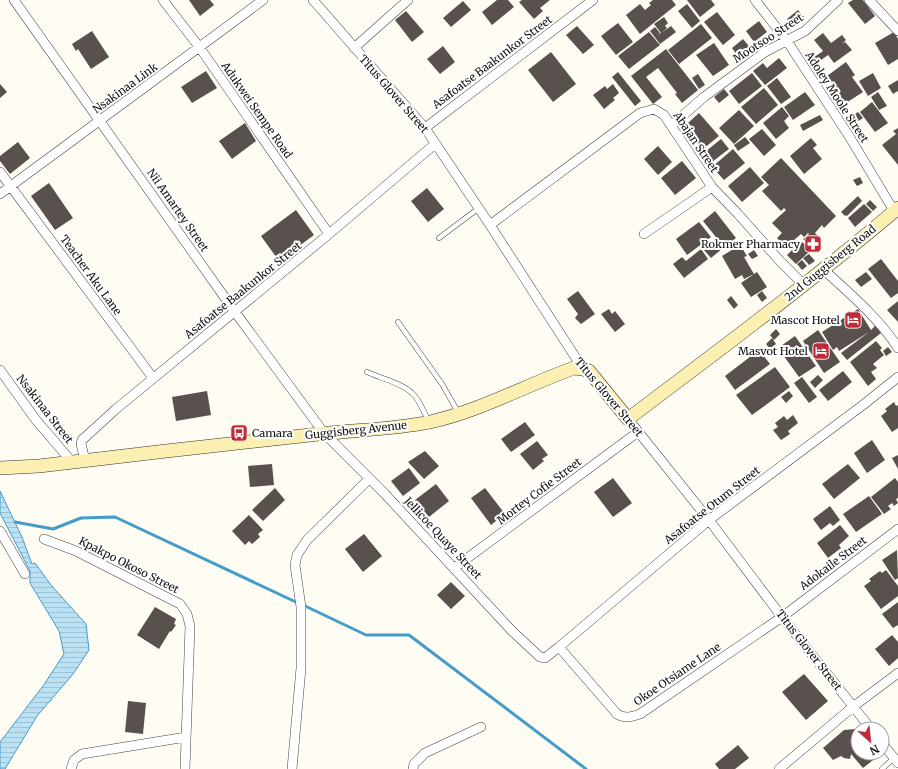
<svg xmlns="http://www.w3.org/2000/svg" width="898" height="769" font-family="Merriweather,serif">
<defs>
<pattern id="water-rules" width="6" height="5" patternUnits="userSpaceOnUse"><rect width="6" height="5" fill="#bbe2f4"/><path d="M0 2.5h6" fill="none" stroke="#a0c1d0"/></pattern>
</defs>
<rect width="100%" height="100%" fill="#fffcf4"/>
<!-- water -->
<path fill="url(#water-rules)" stroke="#449cc9" d="M0 491 22 537 32 564 35 563 51 585 86 624 89 650 73 674 37 716 5 769H0V742L43 686 64 654 59 631 30 583V571L0 513Z"/>
<g fill="none" stroke-linecap="round" stroke-linejoin="round">
<!-- stream -->
<path stroke="#449cc9" stroke-width="3" d="M15 522 53 529 81 518 115 517 298 603
M303 605 366 635H409L586 769"/>
</g>
<!-- building -->
<path fill="#59514d" d="M189 0H210L214 5 200 16Z
M497 0H508L514 7 492 25 482 12Z
M522 0H550L540 8 543 11 534 19 519 2Z
M653 0H672L676 5 640 34 626 15 640 4 645 10 651 5 649 3Z
M687 0H711L715 5 700 17Z
M853 0H863L875 16 865 24 848 3Z
M463 1 471 10 451 27 443 18Z
M687 4 700 21 692 28 678 11Z
M798 10 804 17 793 26 787 19Z
M406 11 424 32 412 42 395 20Z
M717 12 735 35 723 45 704 22Z
M664 17 668 23 665 26 667 28 661 33 654 24Z
M759 21 767 32 754 42 746 31Z
M618 23 633 42 616 55 601 36Z
M701 24 712 38 679 64 668 50Z
M577 26 594 45 583 54 566 35Z
M671 26 676 32 660 44 650 31 655 27 660 33 658 35Z
M92 31 109 57 91 69 78 49 76 51 72 44Z
M649 32 660 45 629 69 618 56Z
M894 32 898 39V59L888 65 875 43Z
M823 33 831 43 842 35 846 40 842 44 845 42 852 50 834 63 828 55 817 63 813 58 823 51 814 40Z
M743 39 753 51 741 60 732 48Z
M714 43 729 65 713 76 696 55Z
M443 46 455 62 440 74 427 59Z
M666 49 698 90 682 103 675 94 677 93 658 68 646 77 662 97 653 104 631 76Z
M551 52 576 84 553 102 528 70Z
M779 58 787 68 765 85 753 71 763 63 767 68Z
M846 62 855 75 852 77 863 92 846 103 842 98 837 102 833 96 838 92 827 76Z
M206 71 217 88 192 103 181 87Z
M618 72 641 101 635 106 612 77Z
M752 73 762 86 739 104 729 91Z
M873 73 881 88 868 96 859 81Z
M698 74 705 85 699 89 692 78Z
M777 78 791 97 781 104 767 86Z
M898 80V91L893 94 888 86Z
M0 84 7 92 0 98Z
M613 84 619 93 613 98 615 100 604 109 593 95 605 86 607 89Z
M764 88 778 105 756 124 741 107Z
M724 89 729 95 719 103 714 97Z
M805 92 815 105 793 120 784 107Z
M878 92 887 106 879 110 871 97Z
M872 102 888 123 875 132 860 112Z
M782 107 789 116 784 121 789 128 776 139 763 123Z
M739 110 754 126 734 144 719 128Z
M858 112 863 118 857 122 852 116Z
M699 113 719 136 703 149 687 131 692 127 688 123Z
M820 115 823 120 803 131 800 125Z
M245 123 256 141 232 159 219 141Z
M898 128V165L882 145 896 134 893 131Z
M762 129 776 145 764 156 749 139Z
M745 137 750 143 738 151 734 145Z
M811 138 817 145 813 148 822 159 804 174 790 156Z
M721 139 729 149 712 162 705 152Z
M18 142 30 158 10 174 0 161V156Z
M658 146 672 162 658 175 644 159Z
M733 149 745 163 724 180 712 167Z
M781 158 836 216 824 228 822 225 815 233 821 239 812 248 803 239 809 234 811 236 784 208 781 211 762 191 769 185 761 177Z
M682 161 696 178 675 195 661 178Z
M750 167 764 183 742 202 728 186Z
M860 177 863 183 857 186 853 180Z
M49 183 73 218 55 230 31 196Z
M427 188 444 209 428 222 411 201Z
M858 196 862 201 847 216 846 215 845 216 841 212Z
M870 200 877 207 873 211 866 204Z
M864 204 872 212 855 227 848 218Z
M296 210 314 235 279 261 261 236Z
M786 210 808 233 804 237 801 234 786 247 777 238 782 233 772 223Z
M715 211 736 238 724 247 703 221Z
M699 222 711 237 687 255 676 239Z
M715 241 722 249 711 258 704 250Z
M801 241 811 250 796 264 787 255Z
M740 245 747 256 744 257 754 274 744 279 742 275 735 279 722 256Z
M701 249 708 259 684 278 673 264 682 257 686 261Z
M754 250 758 256 752 259 748 254Z
M809 254 815 261 809 265 803 258Z
M881 259 898 281V293L891 298 868 269Z
M802 260 807 266 802 270 797 264Z
M757 272 767 287 751 297 741 283Z
M866 272 872 279 861 287 855 280Z
M578 291 595 314 581 324 575 318 578 314 567 299Z
M762 291 767 298 762 302 757 295Z
M731 296 738 305 734 309 727 300Z
M898 301V322L887 310Z
M609 309 612 314 615 311 625 324 615 332 601 314Z
M858 309 871 330 875 326 881 333 847 360 841 353 869 332 839 351 837 347 833 350 822 332Z
M776 329 780 334 774 340 770 335Z
M818 330 840 362 824 373 803 341Z
M795 336 816 366 799 377 778 348Z
M772 338 776 344 770 349 766 344Z
M876 341 882 348 880 350 884 355 873 364 877 368 871 372 876 379 868 386 850 362Z
M888 347 892 352 886 356 883 351Z
M759 350 770 364 735 390 725 376Z
M775 367 790 387 752 415 736 395Z
M843 371 852 382 828 401 819 390Z
M818 375 823 380 815 388 810 382Z
M802 377 817 397 809 403 794 383Z
M207 391 211 415 176 421 172 397Z
M789 391 793 396 786 403 781 397Z
M894 402 896 406 898 405V428L892 432 881 416 887 411 885 409Z
M793 415 798 423 788 431 790 434 781 440 773 430 778 427 775 423 784 416 787 420Z
M525 422 535 435 511 452 501 439Z
M872 440 885 460 867 473 854 453Z
M537 441 548 455 542 459 544 461 533 470 520 454Z
M425 451 439 466 424 479 408 462Z
M898 455V469L892 458Z
M272 464 274 485 250 487 248 466Z
M848 464 860 478 834 499 822 484Z
M409 468 420 483 403 496 391 481Z
M613 478 632 503 613 517 594 492Z
M895 478 898 482V498L896 499 898 503 894 506 892 503 888 506 891 509 884 514 871 497Z
M436 484 449 501 429 517 415 500Z
M275 488 285 500 263 521 252 510Z
M485 488 505 514 491 525 471 498Z
M869 496 882 514 856 532 843 514Z
M830 506 840 520 833 526 830 523 821 530 813 519Z
M249 515 263 530 258 534 260 537 252 544 249 541 245 545 232 531Z
M840 525 849 536 839 545 841 548 828 558 817 543Z
M364 534 382 556 363 572 345 549Z
M897 550 898 578 895 580 882 560Z
M886 570 898 586V596L881 609 864 586 871 581 869 579 880 571 882 573Z
M451 582 465 596 451 609 437 595Z
M898 602V625L893 628 882 614Z
M155 607 176 619 174 624 176 625 171 632 170 631 159 649 137 635Z
M892 635 898 642V658L889 666 875 649Z
M804 674 828 701 806 720 782 692Z
M128 701 146 703 143 734 125 732Z
M855 729 858 733V753H874L877 757 863 768 851 754 850 759 844 758 841 756 833 760 823 748 844 730Z
M738 745 749 758 735 769H719L715 764Z"/>
<g fill="none" stroke-linecap="round" stroke-linejoin="round">
<defs>
<path id="lane" d="M439 238 479 208
M398 322 442 384 458 412
M367 372C380 378 402 383 412 393 420 400 423 411 428 420
M882 769 894 758"/>
<path id="street" d="M14 0 235 312 324 433 385 494 512 631 540 657 545 658 559 647 709 520 863 405 898 377
M163 0 200 48 329 234
M313 0 425 128 490 225 583 369
M755 0 787 41 849 136 894 211
M869 0 898 31
M354 48 408 0
M672 125 704 97 765 52 805 31 838 0
M425 128 593 0
M0 172 153 378
M0 194 263 0
M490 225 640 113 654 109 664 115 712 187 738 214 779 260 804 285
M644 234 712 187
M824 270C850 294 879 318 898 348
M0 370 36 420 72 462
M628 419 709 520 782 617 871 729
M85 460 81 444 82 440 116 409 329 234 435 144
M0 531 25 574
M44 539 76 551 180 604 187 614 190 626 185 769
M454 568 638 432
M559 647 617 714C625 719 631 717 640 714L782 617 898 529
M882 743 898 763
M71 769 74 760 82 754 186 737
M292 769 301 668V607L295 565 297 555 307 540 369 479
M413 769 414 764 425 753 481 727
M779 769 854 706 898 673"/>
<path id="secondary" d="M0 468 39 466C129 455 220 445 310 435 350 430 391 430 430 422 480 411 526 385 574 368L583 369 589 371 628 419C719 350 811 282 898 208"/>
</defs>
<!-- lane casing -->
<use href="#lane" stroke="#444" stroke-width="5.5"/>
<!-- street casing -->
<use href="#street" stroke="#444" stroke-width="10"/>
<!-- secondary casing -->
<use href="#secondary" stroke="#333" stroke-width="14"/>
<!-- lane -->
<use href="#lane" stroke="#fff" stroke-width="4.5"/>
<!-- street -->
<use href="#street" stroke="#fff" stroke-width="9"/>
<!-- secondary -->
<use href="#secondary" stroke="#fcefb2" stroke-width="13"/>
</g>
<!-- icons -->
<defs>
<symbol id="pharmacy-square" viewBox="-11 -11 22 22"><rect x="-9" y="-9" width="18" height="18" rx="4" fill="#bd2c3c" stroke="#fff"/><path d="M-2-6h4v4h4v4h-4v4h-4v-4h-4v-4h4Z" fill="#fff"/></symbol>
<symbol id="hotel-square" viewBox="-11 -11 22 22"><rect x="-9" y="-9" width="18" height="18" rx="4" fill="#bd2c3c" stroke="#fff"/><path d="M-6-4.5h1.5V1H6V5H4.5V3h-9V5H-6ZM-4 0a1.8 1.8 0 1 1 3.6 0ZM.5 0V-2.5h3Q6-2.5 6 0Z" fill="#fff"/></symbol>
<symbol id="bus-square" viewBox="-11 -11 22 22"><rect x="-9" y="-9" width="18" height="18" rx="4" fill="#bd2c3c" stroke="#fff"/><path d="M-5-6H5V4H4V6H2V4H-2V6H-4V4H-5ZM-3.5-4V0h7V-4ZM-3.5 1.2v1.5H-2V1.2ZM2 1.2v1.5H3.5V1.2Z" fill="#fff"/></symbol>
</defs>
<g fill-rule="evenodd">
<use href="#pharmacy-square" x="803" y="234" width="20" height="20"/>
<use href="#hotel-square" x="843" y="310" width="20" height="20"/>
<use href="#hotel-square" x="811" y="341" width="20" height="20"/>
<use href="#bus-square" x="229" y="423" width="20" height="20"/>
</g>
<g text-anchor="middle" dominant-baseline="central" stroke-width="4" stroke-linejoin="round" paint-order="stroke">
<!-- street labels -->
<g font-size="11" fill="#111" stroke="#fff">
<text transform="translate(768 38) rotate(-33)">Mootsoo Street</text>
<text transform="translate(492 62) rotate(-37)">Asafoatse Baakunkor Street</text>
<text transform="translate(125 88) rotate(-36)">Nsakinaa Link</text>
<text transform="translate(394 94) rotate(49)">Titus Glover Street</text>
<text transform="translate(837 97) rotate(57)">Adoley Moole Street</text>
<text transform="translate(257 110) rotate(55)">Adukwei Sempe Road</text>
<text transform="translate(696 142) rotate(56)">Abajan Street</text>
<text transform="translate(178 210) rotate(55)">Nii Amartey Street</text>
<text transform="translate(830 263) rotate(-39)">2nd Guggisberg Road</text>
<text transform="translate(91 275) rotate(54)">Teacher Aku Lane</text>
<text transform="translate(243 290) rotate(-39)">Asafoatse Baakunkor Street</text>
<text transform="translate(609 397) rotate(50)">Titus Glover Street</text>
<text transform="translate(45 409) rotate(52)">Nsakinaa Street</text>
<text transform="translate(356 430) rotate(-6)">Guggisberg Avenue</text>
<text transform="translate(539 491) rotate(-37)">Mortey Cofie Street</text>
<text transform="translate(712 505) rotate(-38)">Asafoatse Otum Street</text>
<text transform="translate(443 538) rotate(47)">Jellicoe Quaye Street</text>
<text transform="translate(833 563) rotate(-37)">Adokaile Street</text>
<text transform="translate(129 565) rotate(27)">Kpakpo Okoso Street</text>
<text transform="translate(809 650) rotate(52)">Titus Glover Street</text>
<text transform="translate(677 674) rotate(-34)">Okoe Otsiame Lane</text>
</g>
<!-- poi labels -->
<g font-size="11" fill="#111" stroke="#fff" text-anchor="end">
<text x="800" y="244">Rokmer Pharmacy</text>
<text x="840" y="320">Mascot Hotel</text>
<text x="808" y="351">Masvot Hotel</text>
<text x="252" y="433" text-anchor="start">Camara</text>
</g>
</g>
<!-- north arrow -->
<g transform="translate(870 741) rotate(153)"><circle r="19" fill="#ffffff" stroke="#a0a0a0"/>
<path d="M0-3L7 15L0 10L-7 15Z" fill="#bd2c3c"/>
<text y="-6" font-size="11" font-weight="bold" text-anchor="middle" fill="#111111">N</text>
</g>
</svg>
